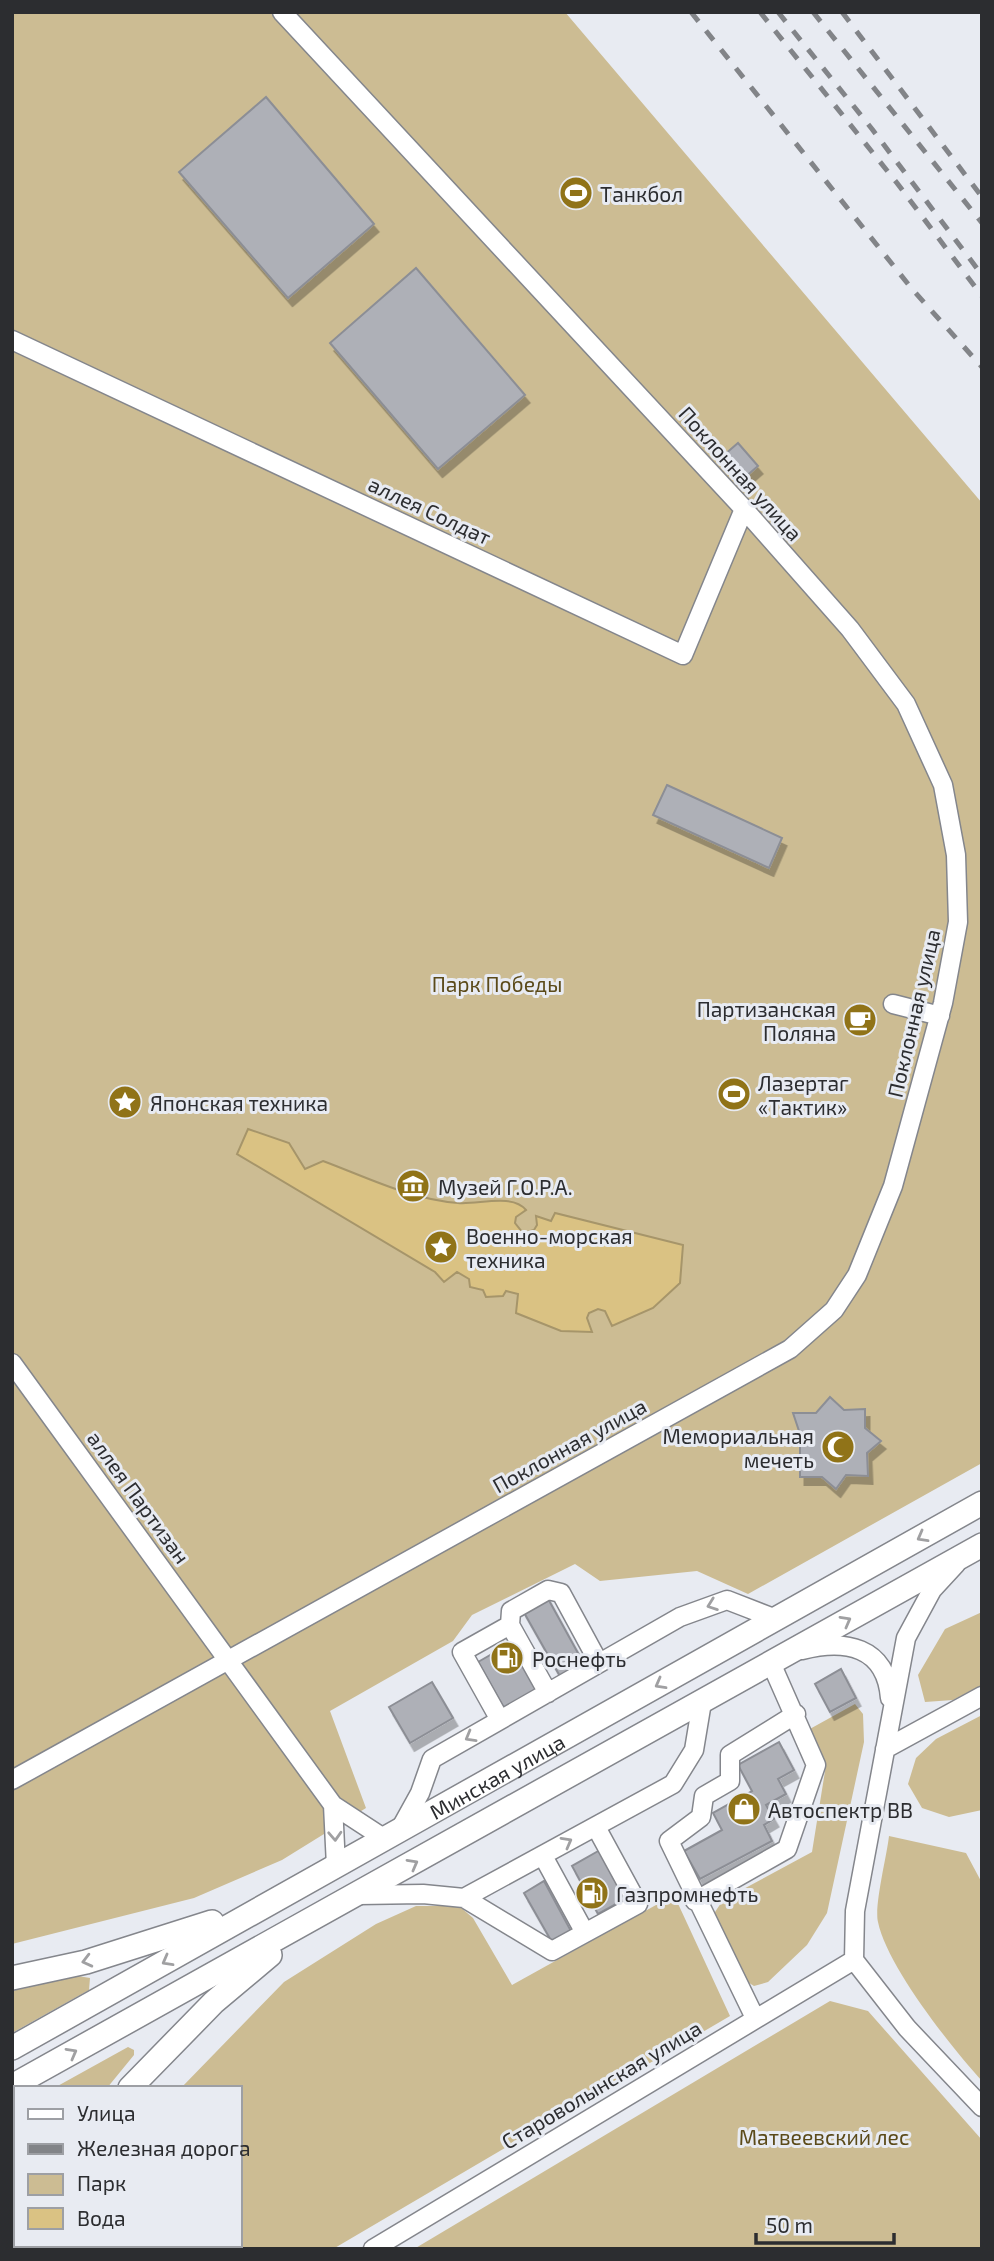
<svg xmlns="http://www.w3.org/2000/svg" width="994" height="2261" font-family="'Exo 2',sans-serif">
<defs>
<filter id="shadow"><feDropShadow dx="4.5" dy="8" stdDeviation="0" flood-color="#0004"/></filter>
</defs>
<rect width="100%" height="100%" fill="#e8ebf2"/>
<!-- green -->
<path fill="#ccbc93" d="M12 12H565L982 503V1463L748 1594 697 1571 600 1581 575 1564 472 1615 453 1641 330 1711 366 1808 282 1860 194 1898 12 1944Z
M982 1612V1702L978 1687 953 1700 925 1702 918 1675 945 1629Z
M855 1704 863 1714 864 1742 827 1913 807 1945 768 1982 754 1986 746 1981 714 1919 715 1912 723 1900 812 1852 826 1765 808 1730Z
M982 1715V1810L949 1817 922 1808 908 1784 916 1758 936 1739Z
M889 1836 966 1853 982 1883V2081C951 2047 887 1966 878 1922 874 1906 887 1855 889 1836Z
M674 1895 730 2016 333 2249H12L16 2241V2245H240V2088H181L284 1982 376 1924 416 1906H459L473 1918 512 1985Z
M78 1976 90 1978 89 1990 12 2033V1991Z
M830 2001 868 2011 982 2140V2249H414Z
M128 2047 134 2050V2055L107 2088H54Z
M16 2117V2179L12 2183V2119Z"/>
<!-- water -->
<path fill="#dac283" stroke="#a6956a" stroke-width="2" d="M248 1129 289 1143 305 1169 323 1161C366 1177 412 1200 458 1203 478 1205 512 1193 526 1210L516 1217 515 1223 523 1233 534 1230 537 1225 536 1216 551 1221 555 1213 683 1245 680 1283 653 1308 612 1326 605 1311 598 1309 589 1313 587 1318 592 1332 561 1331 516 1313 518 1294 506 1291 503 1296 486 1297 483 1290 470 1287 469 1279 457 1272 444 1282 435 1272 237 1154Z"/>
<!-- building -->
<path fill="#aeb0b7" stroke="#8c8e95" stroke-width="2" filter="url(#shadow)" d="M266 97 374 224 288 298 179 172Z
M416 268 525 395 438 469 330 343Z
M738 443 758 466 744 478 724 455Z
M667 785 782 838 769 868 653 815Z
M830 1397 844 1410 865 1409V1428L881 1441 867 1453 868 1476 846 1475 836 1489 822 1477H800V1434L793 1413H816Z
M546 1595 584 1664 561 1678 522 1609Z
M511 1643 537 1690 504 1708 478 1662Z
M841 1669 856 1698 830 1712 815 1684Z
M432 1682 453 1718 410 1743 389 1707Z
M779 1742 794 1770 778 1779 786 1794 766 1805 774 1819 764 1825 772 1841 700 1879 684 1851 722 1830 713 1813 752 1791 738 1765Z
M600 1850 627 1898 598 1914 572 1866Z
M544 1881 572 1933 553 1944 524 1893Z"/>
<g fill="none" stroke-linecap="round" stroke-linejoin="round">
<defs>
<path id="minor" d="M12 340 683 655 744 509
M893 1004 940 1016
M12 1363 333 1805 385 1839
M956 1564 932 1590 906 1638 855 1911 854 1960 907 2028 982 2107
M802 1650C845 1639 886 1646 890 1698
M548 1693 510 1625 511 1611 548 1590 561 1593 599 1663
M500 1720 462 1652 510 1625
M885 1749 982 1696
M12 1780 790 1349 834 1310 857 1275 893 1186 943 1003 958 922 956 855 943 785 906 704 850 629 744 509 282 12
M333 1805 336 1866
M399 1831 420 1793 432 1759 680 1617 727 1600 776 1619
M543 1856 585 1933
M358 1895 423 1894 464 1898 552 1951 638 1904 596 1827
M464 1898 673 1784 694 1750 702 1702
M695 1901 787 1849 816 1765 771 1663
M755 2018 669 1841 701 1817 704 1796 730 1781V1755L796 1714
M373 2249 854 1960"/>
<g id="major">
<path d="M12 1978 86 1962 212 1922"/>
<path id="s1" d="M12 2048 982 1503"/>
<path d="M12 2086 982 1545"/>
<path d="M130 2088 214 2002 270 1955"/>
<path d="M12 2201 16 2198"/>
</g>
</defs>
<!-- minor casing -->
<use href="#minor" stroke="#84868c" stroke-width="21"/>
<!-- major casing -->
<use href="#major" stroke="#84868c" stroke-width="26"/>
<!-- minor -->
<use href="#minor" stroke="#fff" stroke-width="18"/>
<!-- major -->
<use href="#major" stroke="#fff" stroke-width="23"/>
<!-- rail -->
<path stroke="#828488" stroke-width="5" stroke-dasharray="12 12" stroke-linecap="butt" d="M691 12 912 289 982 367
M760 12 897 183 982 296
M778 12 872 129 982 275
M813 12 982 223
M842 12 982 197"/>
</g>
<!-- one-way arrows -->
<defs><path id="oneway-chevron" d="M-2-3.5L2.5 0L-2 3.5" fill="none" stroke-width="1.6" stroke-linecap="round" stroke-linejoin="round" transform="scale(1.75)"/></defs>
<g stroke="#a0a0a2">
<use href="#oneway-chevron" transform="translate(922 1537) rotate(151)"/>
<use href="#oneway-chevron" transform="translate(712 1605) rotate(160)"/>
<use href="#oneway-chevron" transform="translate(846 1621) rotate(-29)"/>
<use href="#oneway-chevron" transform="translate(660 1684) rotate(151)"/>
<use href="#oneway-chevron" transform="translate(470 1737) rotate(150)"/>
<use href="#oneway-chevron" transform="translate(335 1836) rotate(87)"/>
<use href="#oneway-chevron" transform="translate(567 1842) rotate(-29)"/>
<use href="#oneway-chevron" transform="translate(413 1864) rotate(-29)"/>
<use href="#oneway-chevron" transform="translate(87 1961) rotate(166)"/>
<use href="#oneway-chevron" transform="translate(167 1961) rotate(151)"/>
<use href="#oneway-chevron" transform="translate(72 2053) rotate(-29)"/>
</g>
<!-- icons -->
<defs>
<symbol id="stadium-disc" viewBox="-11 -11 22 22"><circle r="9.5" fill="#907318" stroke="#e8ebf2"/><path d="M0-5a6.5 5 0 1 0 0 10a6.5 5 0 1 0 0-10ZM-3.5-1.8h7v3.6h-7Z" fill="#fff"/></symbol>
<symbol id="cafe-disc" viewBox="-11 -11 22 22"><circle r="9.5" fill="#907318" stroke="#e8ebf2"/><path d="M-5.5-4.5H6V0H3Q3 3.5 0 3.5H-2.5Q-5.5 3.5-5.5 0ZM3-3.2v2h1.7v-2ZM-6 4.5H4V6H-6Z" fill="#fff"/></symbol>
<symbol id="sight-disc" viewBox="-11 -11 22 22"><circle r="9.5" fill="#907318" stroke="#e8ebf2"/><path d="M0-6L1.8-2.2L6-1.7L2.9 1.2L3.7 5.4L0 3.3L-3.7 5.4L-2.9 1.2L-6-1.7L-1.8-2.2Z" fill="#fff"/></symbol>
<symbol id="museum-disc" viewBox="-11 -11 22 22"><circle r="9.5" fill="#907318" stroke="#e8ebf2"/><path d="M0-6L6-3V-2H-6V-3ZM-5-1h2V3h-2ZM-1-1h2V3h-2ZM3-1h2V3H3ZM-6 4H6V6H-6Z" fill="#fff"/></symbol>
<symbol id="mosque-disc" viewBox="-11 -11 22 22"><circle r="9.5" fill="#907318" stroke="#e8ebf2"/><path d="M3.5-4.9A6 6 0 1 0 3.5 4.9A5 5 0 1 1 3.5-4.9Z" fill="#fff"/></symbol>
<symbol id="fuel-disc" viewBox="-11 -11 22 22"><circle r="9.5" fill="#907318" stroke="#e8ebf2"/><path d="M-5.5-6h7V0h2V4h1.3V-2.5L3-4.5l.8-.8L6-3V5H2.5V1h-1V6h-7ZM-4.2-4.7v3.2H.2V-4.7Z" fill="#fff"/></symbol>
<symbol id="shop-disc" viewBox="-11 -11 22 22"><circle r="9.5" fill="#907318" stroke="#e8ebf2"/><path d="M-5-2.5h2.3a2.7 3.5 0 0 1 5.4 0H5L5.5 6h-11ZM-1.5-2.5h3a1.5 2.3 0 0 0-3 0Z" fill="#fff"/></symbol>
</defs>
<g fill-rule="evenodd">
<use href="#stadium-disc" x="557" y="174" width="38" height="38"/>
<use href="#cafe-disc" x="841" y="1001" width="38" height="38"/>
<use href="#stadium-disc" x="715" y="1075" width="38" height="38"/>
<use href="#sight-disc" x="106" y="1083" width="38" height="38"/>
<use href="#museum-disc" x="394" y="1167" width="38" height="38"/>
<use href="#sight-disc" x="422" y="1228" width="38" height="38"/>
<use href="#mosque-disc" x="819" y="1428" width="38" height="38"/>
<use href="#fuel-disc" x="488" y="1639" width="38" height="38"/>
<use href="#shop-disc" x="725" y="1790" width="38" height="38"/>
<use href="#fuel-disc" x="573" y="1874" width="38" height="38"/>
</g>
<g text-anchor="middle" dominant-baseline="central" stroke-width="6" stroke-linejoin="round" paint-order="stroke">
<!-- poi labels -->
<g font-size="21" fill="#2c2d30" stroke="#e8ebf2" text-anchor="start">
<text x="600" y="193">Танкбол</text>
<text x="836" y="1008" text-anchor="end">Партизанская<tspan x="836" dy="24">Поляна</tspan></text>
<text x="758" y="1082">Лазертаг<tspan x="758" dy="24">«Тактик»</tspan></text>
<text x="150" y="1102">Японская техника</text>
<text x="438" y="1186">Музей Г.О.Р.А.</text>
<text x="466" y="1235">Военно-морская<tspan x="466" dy="24">техника</tspan></text>
<text x="814" y="1435" text-anchor="end">Мемориальная<tspan x="814" dy="24">мечеть</tspan></text>
<text x="532" y="1658">Роснефть</text>
<text x="768" y="1809">Автоспектр ВВ</text>
<text x="616" y="1893">Газпромнефть</text>
</g>
<!-- street labels -->
<g font-size="21" fill="#2c2d30" stroke="#e8ebf2">
<text transform="translate(741 473) rotate(48)">Поклонная улица</text>
<text transform="translate(430 510) rotate(25)">аллея Солдат</text>
<text transform="translate(913 1013) rotate(-77)">Поклонная улица</text>
<text transform="translate(569 1445) rotate(-29)">Поклонная улица</text>
<text transform="translate(139 1497) rotate(54)">аллея Партизан</text>
<text stroke="none"><textPath href="#s1" startOffset="556">Минская улица</textPath></text>
<text transform="translate(601 2084) rotate(-31)">Староволынская улица</text>
</g>
<!-- park labels -->
<g font-size="21" fill="#5b4a19" stroke="#e8ebf2">
<text x="497" y="983">Парк Победы</text>
<text x="824" y="2136">Матвеевский лес</text>
</g>
</g>
<!-- border -->
<rect width="994" height="2261" fill="none" stroke="#2c2d30" stroke-width="28"/>
<!-- legend -->
<rect x="14" y="2086" width="228" height="161" fill="#e8ebf2" stroke="#9d9fa4" stroke-width="2"/>
<rect x="28" y="2109" width="35" height="10" fill="#ffffff" stroke="#9d9fa4" stroke-width="2"/>
<text x="77" y="2121" font-size="21" fill="#2c2d30">Улица</text>
<rect x="28" y="2144" width="35" height="10" fill="#828488" stroke="#9d9fa4" stroke-width="2"/>
<text x="77" y="2156" font-size="21" fill="#2c2d30">Железная дорога</text>
<rect x="28" y="2174" width="35" height="21" fill="#ccbc93" stroke="#9d9fa4" stroke-width="2"/>
<text x="77" y="2191" font-size="21" fill="#2c2d30">Парк</text>
<rect x="28" y="2208" width="35" height="21" fill="#dac283" stroke="#9d9fa4" stroke-width="2"/>
<text x="77" y="2226" font-size="21" fill="#2c2d30">Вода</text>
<!-- scale -->
<path d="M756 2233v10h138v-10" fill="none" stroke="#2c2d30" stroke-width="3.5"/>
<text x="766" y="2233" font-size="21" fill="#2c2d30" stroke="#e8ebf2" stroke-width="5" paint-order="stroke">50 m</text>
</svg>
